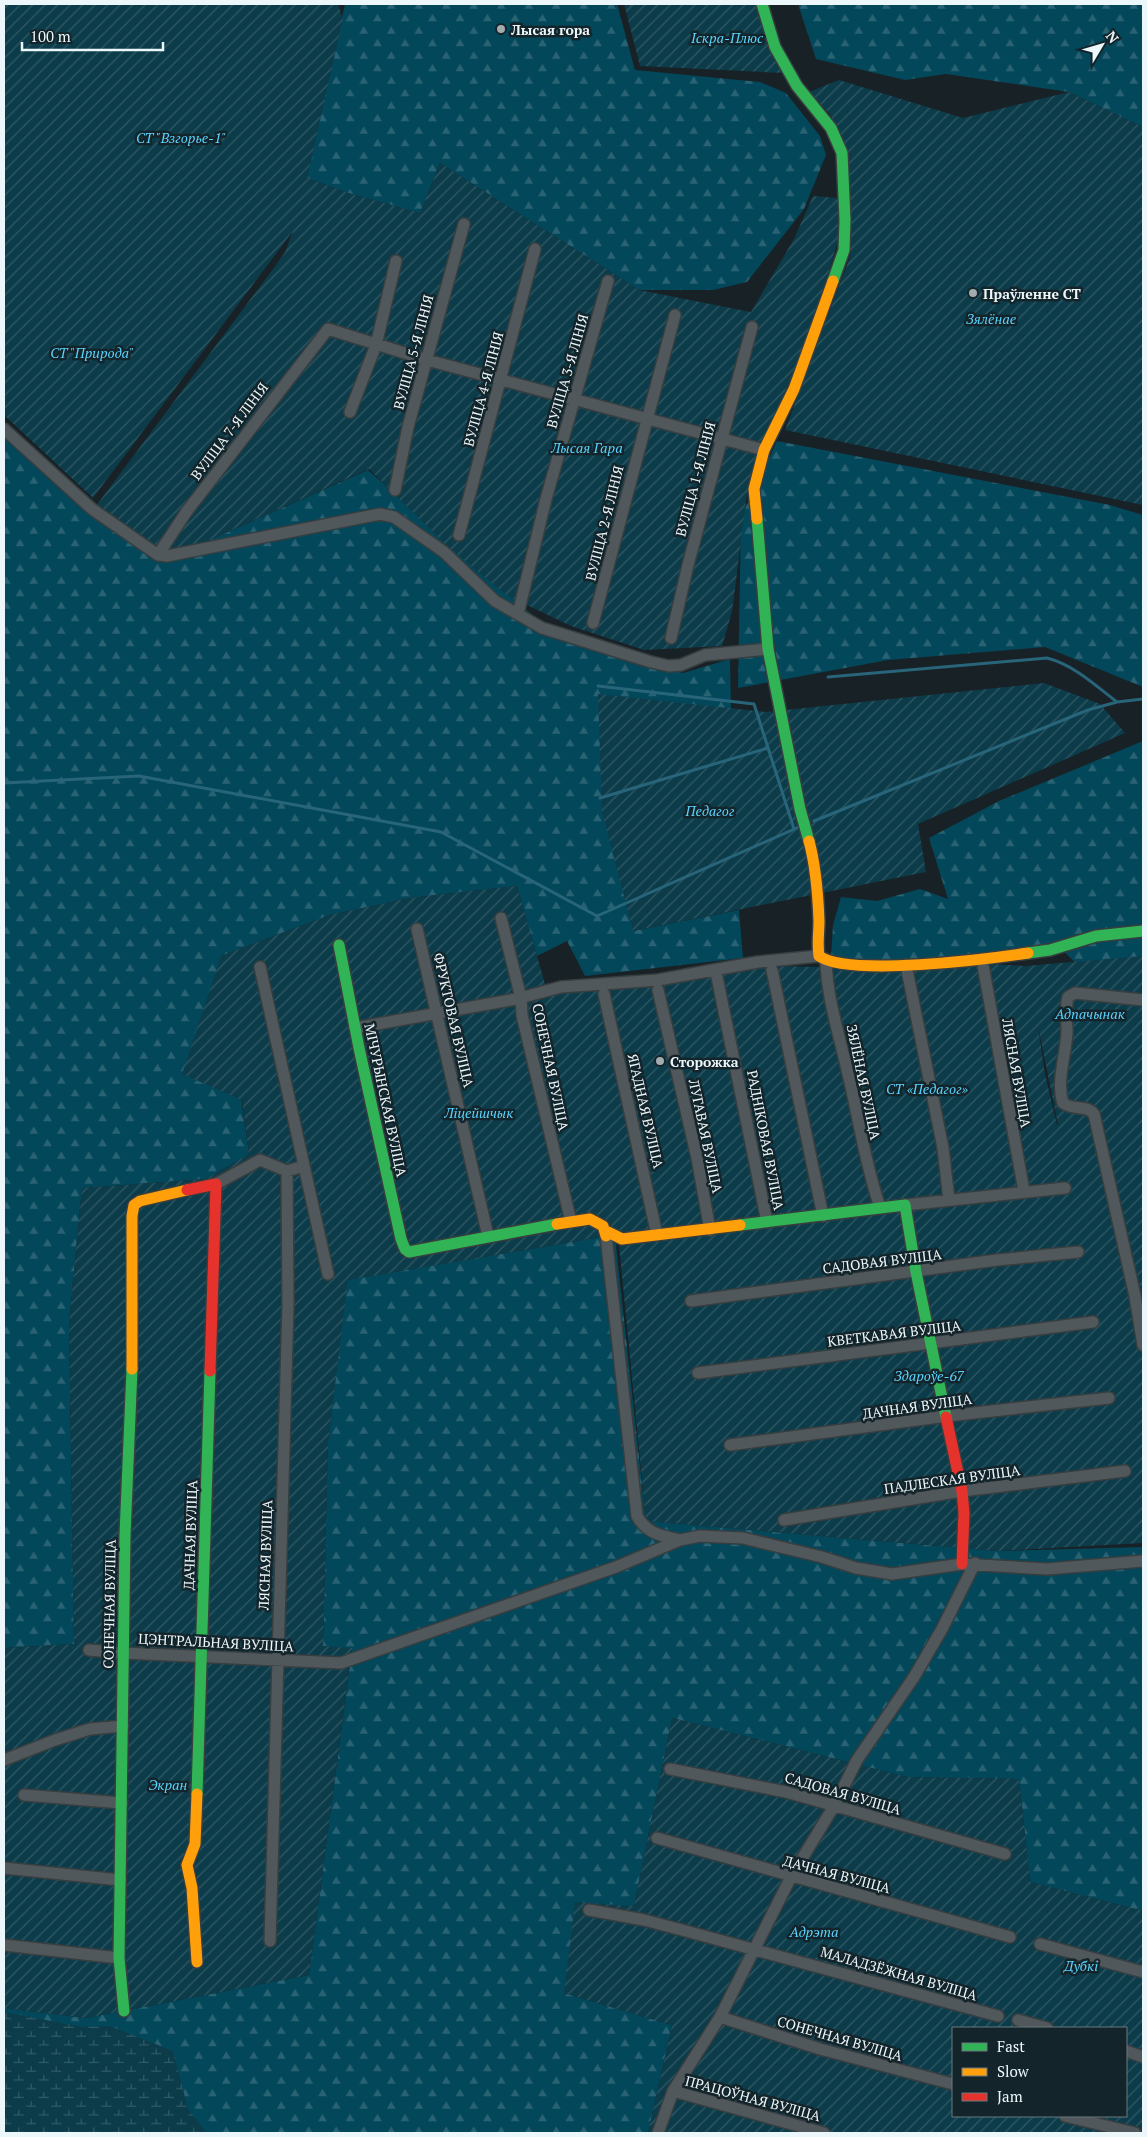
<svg xmlns="http://www.w3.org/2000/svg" width="1147" height="2137" font-family="'PT Serif',serif">
<defs>
<pattern id="forest-firs" width="22" height="20" patternUnits="userSpaceOnUse" patternTransform="scale(1.25)"><rect width="22" height="20" fill="#03475a"/><path d="M5 1l3.5 6h-7zM16 11l3.5 6h-7z" fill="#286273"/></pattern>
<pattern id="wetland-marsh" width="20" height="14" patternUnits="userSpaceOnUse" patternTransform="scale(1.25)"><rect width="20" height="14" fill="#0c3c4a"/><path d="M1 5h8M5 5V1M11 12h8M15 12V8" fill="none" stroke="#305965"/></pattern>
<pattern id="garden-furrows" width="10" height="10" patternUnits="userSpaceOnUse" patternTransform="scale(1.25)"><rect width="10" height="10" fill="#0c3c4a"/><path d="M-1 1l2-2M0 10L10 0M9 11l2-2" fill="none" stroke="#305965"/></pattern>
</defs>
<rect width="100%" height="100%" fill="#182125"/>
<!-- forest -->
<path fill="url(#forest-firs)" d="M345 4H617L635 70 760 82 786 93 820 136 826 155 804 209 747 282 713 290H639L440 163 420 213 348 193 307 178Z
M798 4H1143V127L1069 92 946 74 905 80 816 59Z
M4 436 162 561 368 470 555 635 683 673 730 659 731 711 633 931 739 910 743 958 585 976 567 941 537 956 517 886 410 898 330 915 221 956 249 1154 206 1179 82 1188 69 1322 74 1644 4 1648Z
M777 441 1110 505 1143 515V687L1045 647 888 660 738 688 741 517Z
M1143 741V966L1080 967 1058 946 907 969 831 957 833 925 841 897 877 901 920 889 948 899 929 838 999 801Z
M618 1234 616 1246 646 1521 997 1551 1143 1547V1911L1030 1882 1019 1779 907 1777 672 1718 634 1906 564 1993 672 2025 648 2133H4V2008L86 2018 309 1975 352 1649 323 1646 328 1442 347 1280Z"/>
<!-- wetland -->
<path fill="url(#wetland-marsh)" d="M4 2012 82 2027 110 2026 173 2051 188 2109 207 2133H4Z"/>
<!-- garden -->
<path fill="url(#garden-furrows)" fill-rule="evenodd" d="M4 4H338L343 19 307 178 348 193 420 213 440 163 639 290 751 312 794 239 813 196 838 198 840 233 815 321 758 455 747 494 732 612 722 646 644 650 571 626 506 595 445 544 369 469 162 561 90 514 273 269 285 252 293 231 93 498 4 415Z
M624 4H757L783 73 640 66Z
M839 80 963 118 1069 92 1143 127V505L785 430 850 257 851 248 847 151 830 114 809 92Z
M1044 683 1100 704 1125 733 918 824 926 872 633 931 602 812 598 694 766 712Z
M517 886 545 984 774 966 826 1219 775 966 907 969 988 964 1025 966 1143 956V1543L997 1551 646 1521 618 1234 348 1280 328 1442 323 1646 352 1648 309 1975 86 2018 4 2008V1648L74 1644 69 1322 82 1188 206 1179 249 1154 242 1100 182 1074 221 956 330 915 410 898ZM1038 1026 1058 1125H1057L1045 1074Z
M672 1718 907 1777 1019 1779 1030 1882 1143 1911V2133H648L672 2025 564 1993 575 1902 634 1906ZM953 2028H1126V2116H953Z"/>
<g fill="none" stroke-linecap="round" stroke-linejoin="round">
<!-- stream -->
<path stroke="#28657a" stroke-width="3" d="M828 677 1047 658C1074 665 1095 685 1117 702
M598 686 754 704 794 829
M4 783 139 776 441 832 597 916 799 827
M600 798 768 748
M814 821 1088 710 1117 702 1143 699"/>
<defs>
<path id="street" d="M350 412 376 345 396 261
M4 429 92 509 158 555 167 556 380 514 394 517 444 552 495 601 542 628 651 662 669 666 681 665 705 655 768 649
M395 490 408 427 464 224
M459 535 535 249
M158 555 187 511 328 329 427 360 764 450
M518 614 546 499 608 281
M593 623 675 315
M671 638 688 565 752 327
M501 918 521 998 522 1015 571 1222
M417 929 488 1236
M982 960 1024 1191
M826 961C827 999 840 1037 848 1074 859 1119 865 1164 880 1207
M906 965 943 1148 949 1200
M260 967 328 1274
M772 970 823 1216
M717 977 767 1222
M658 990 697 1158 710 1230
M604 994 657 1235
M1143 1000 1075 993 1068 997C1065 1008 1067 1021 1067 1032 1066 1055 1056 1081 1063 1103 1073 1111 1086 1104 1094 1114L1135 1296 1143 1345
M355 1028 516 999 561 987 658 980 758 962 819 956
M216 1184 260 1160 287 1171 304 1166
M905 1205 1065 1188
M606 1236 637 1516C647 1534 662 1536 680 1540
M691 1301 997 1260 1078 1252
M698 1373 1093 1322
M730 1445 947 1416 1109 1398
M784 1520 962 1491 1125 1471
M89 1650 123 1653 341 1663 616 1567 680 1540 700 1536 743 1538 822 1557 856 1568 892 1574 962 1564 1047 1569 1143 1561
M4 1760 55 1740 90 1729 123 1726
M670 1769 786 1792 1005 1854
M24 1795 122 1803
M657 1838 1010 1937
M4 1868 120 1880
M589 1910 644 1920 682 1930 998 2016
M270 1941 288 1305 287 1171
M1040 1944 1143 1972
M4 1945 119 1958
M720 2017 820 2049 953 2084
M1018 2020 1047 2028
M1126 2051 1143 2057
M673 2091 824 2133
M1065 2116 1135 2133
M658 2133 673 2091 720 2017 791 1877 834 1806 857 1760 914 1677 942 1629 975 1563"/>
<path id="fast" d="M762 4 775 47 797 86 831 128 842 153 845 220 844 250 833 281
M757 519 768 649 800 809 809 841
M339 945 359 1048 401 1239 405 1249 409 1252 557 1224
M1028 953 1050 950 1096 936 1143 931
M740 1225 905 1205 916 1272 946 1417
M197 1794 210 1371
M124 2011 119 1958 125 1535 132 1369"/>
<path id="slow" d="M757 519 754 489 764 450 794 389 833 281
M809 841C816 867 818 894 819 921 819 933 817 944 819 956 849 977 988 959 1028 953
M557 1224 590 1219 603 1226 606 1236 608 1232 622 1239 740 1225
M132 1369V1216L134 1205 140 1201 187 1190
M197 1794 195 1844 187 1865 192 1888 197 1962"/>
<path id="jam" d="M187 1190 216 1184 210 1371
M946 1417 962 1491 964 1513 962 1564"/>
</defs>
<!-- street casing -->
<use href="#street" stroke="#373e40" stroke-width="14"/>
<!-- fast casing -->
<use href="#fast" stroke="#373e40" stroke-width="14"/>
<!-- slow casing -->
<use href="#slow" stroke="#373e40" stroke-width="14"/>
<!-- jam casing -->
<use href="#jam" stroke="#373e40" stroke-width="14"/>
<!-- street -->
<use href="#street" stroke="#51585c" stroke-width="11"/>
<!-- fast -->
<use href="#fast" stroke="#30b455" stroke-width="11"/>
<!-- slow -->
<use href="#slow" stroke="#ff9f0a" stroke-width="11"/>
<!-- jam -->
<use href="#jam" stroke="#e5322d" stroke-width="11"/>
</g>
<!-- markers -->
<g fill="#a2acb0" stroke="#13242a" stroke-width="2">
<circle cx="501" cy="29" r="5"/>
<circle cx="973" cy="293" r="5"/>
<circle cx="660" cy="1061" r="5"/>
</g>
<g text-anchor="middle" dominant-baseline="central" stroke-width="5" stroke-linejoin="round" paint-order="stroke">
<!-- poi labels -->
<g font-size="14" font-weight="bold" fill="#ecf7fb" stroke="#13242a" text-anchor="start">
<text x="511" y="29">Лысая гора</text>
<text x="983" y="293">Праўленне СТ</text>
<text x="670" y="1061">Сторожка</text>
</g>
<!-- park labels -->
<g font-size="14" font-style="italic" fill="#59d4fe" stroke="#13242a">
<text x="727" y="37">Іскра-Плюс</text>
<text x="181" y="137">СТ "Взгорье-1"</text>
<text x="991" y="318">Зялёнае</text>
<text x="92" y="352">СТ "Природа"</text>
<text x="587" y="447">Лысая Гара</text>
<text x="710" y="810">Педагог</text>
<text x="1090" y="1013">Адпачынак</text>
<text x="927" y="1088">СТ «Педагог»</text>
<text x="479" y="1112">Ліцейшчык</text>
<text x="929" y="1375">Здароўе-67</text>
<text x="168" y="1784">Экран</text>
<text x="814" y="1931">Адрэта</text>
<text x="1081" y="1965">Дубкі</text>
</g>
<!-- street labels -->
<g font-size="14" fill="#ecf7fb" stroke="#13242a">
<text transform="translate(413 352) rotate(-75)">ВУЛІЦА 5-Я ЛІНІЯ</text>
<text transform="translate(567 371) rotate(-74)">ВУЛІЦА 3-Я ЛІНІЯ</text>
<text transform="translate(483 389) rotate(-75)">ВУЛІЦА 4-Я ЛІНІЯ</text>
<text transform="translate(229 431) rotate(-53)">ВУЛІЦА 7-Я ЛІНІЯ</text>
<text transform="translate(695 479) rotate(-75)">ВУЛІЦА 1-Я ЛІНІЯ</text>
<text transform="translate(604 523) rotate(-76)">ВУЛІЦА 2-Я ЛІНІЯ</text>
<text transform="translate(454 1020) rotate(77)">ФРУКТОВАЯ ВУЛІЦА</text>
<text transform="translate(551 1067) rotate(78)">СОНЕЧНАЯ ВУЛІЦА</text>
<text transform="translate(1017 1073) rotate(80)">ЛЯСНАЯ ВУЛІЦА</text>
<text transform="translate(864 1082) rotate(78)">ЗЯЛЁНАЯ ВУЛІЦА</text>
<text transform="translate(386 1100) rotate(78)">МІЧУРЫНСКАЯ ВУЛІЦА</text>
<text transform="translate(646 1111) rotate(77)">ЯГАДНАЯ ВУЛІЦА</text>
<text transform="translate(706 1136) rotate(78)">ЛУГАВАЯ ВУЛІЦА</text>
<text transform="translate(766 1140) rotate(79)">РАДНІКОВАЯ ВУЛІЦА</text>
<text transform="translate(882 1261) rotate(-7)">САДОВАЯ ВУЛІЦА</text>
<text transform="translate(894 1333) rotate(-7)">КВЕТКАВАЯ ВУЛІЦА</text>
<text transform="translate(917 1406) rotate(-8)">ДАЧНАЯ ВУЛІЦА</text>
<text transform="translate(952 1479) rotate(-8)">ПАДЛЕСКАЯ ВУЛІЦА</text>
<text transform="translate(190 1535) rotate(-88)">ДАЧНАЯ ВУЛІЦА</text>
<text transform="translate(265 1555) rotate(-88)">ЛЯСНАЯ ВУЛІЦА</text>
<text transform="translate(109 1604) rotate(-89)">СОНЕЧНАЯ ВУЛІЦА</text>
<text transform="translate(216 1642) rotate(3)">ЦЭНТРАЛЬНАЯ ВУЛІЦА</text>
<text transform="translate(843 1793) rotate(16)">САДОВАЯ ВУЛІЦА</text>
<text transform="translate(837 1874) rotate(15)">ДАЧНАЯ ВУЛІЦА</text>
<text transform="translate(899 1973) rotate(16)">МАЛАДЗЁЖНАЯ ВУЛІЦА</text>
<text transform="translate(840 2038) rotate(16)">СОНЕЧНАЯ ВУЛІЦА</text>
<text transform="translate(753 2098) rotate(15)">ПРАЦОЎНАЯ ВУЛІЦА</text>
</g>
</g>
<!-- border -->
<rect width="1147" height="2137" fill="none" stroke="#ecf7fb" stroke-width="10"/>
<!-- legend -->
<rect x="952" y="2027" width="175" height="90" fill="#13242a" stroke="#6a787e"/>
<rect x="962" y="2043" width="25" height="8" fill="#30b455" stroke="#6a787e"/>
<text x="997" y="2052" font-size="15" fill="#ecf7fb">Fast</text>
<rect x="962" y="2068" width="25" height="8" fill="#ff9f0a" stroke="#6a787e"/>
<text x="997" y="2077" font-size="15" fill="#ecf7fb">Slow</text>
<rect x="962" y="2093" width="25" height="8" fill="#e5322d" stroke="#6a787e"/>
<text x="997" y="2102" font-size="15" fill="#ecf7fb">Jam</text>
<!-- north arrow -->
<g transform="translate(1102 45) rotate(52)" stroke="#13242a" stroke-width="4" paint-order="stroke">
<path d="M0-4L9 19L0 12L-9 19Z" fill="#ecf7fb"/>
<text y="-8" font-size="14" font-weight="bold" text-anchor="middle" fill="#ecf7fb">N</text>
</g>
<!-- scale -->
<path d="M22 42v8h141v-8" fill="none" stroke="#ecf7fb" stroke-width="2.5"/>
<text x="30" y="42" font-size="15" fill="#ecf7fb" stroke="#13242a" stroke-width="4" paint-order="stroke">100 m</text>
</svg>
